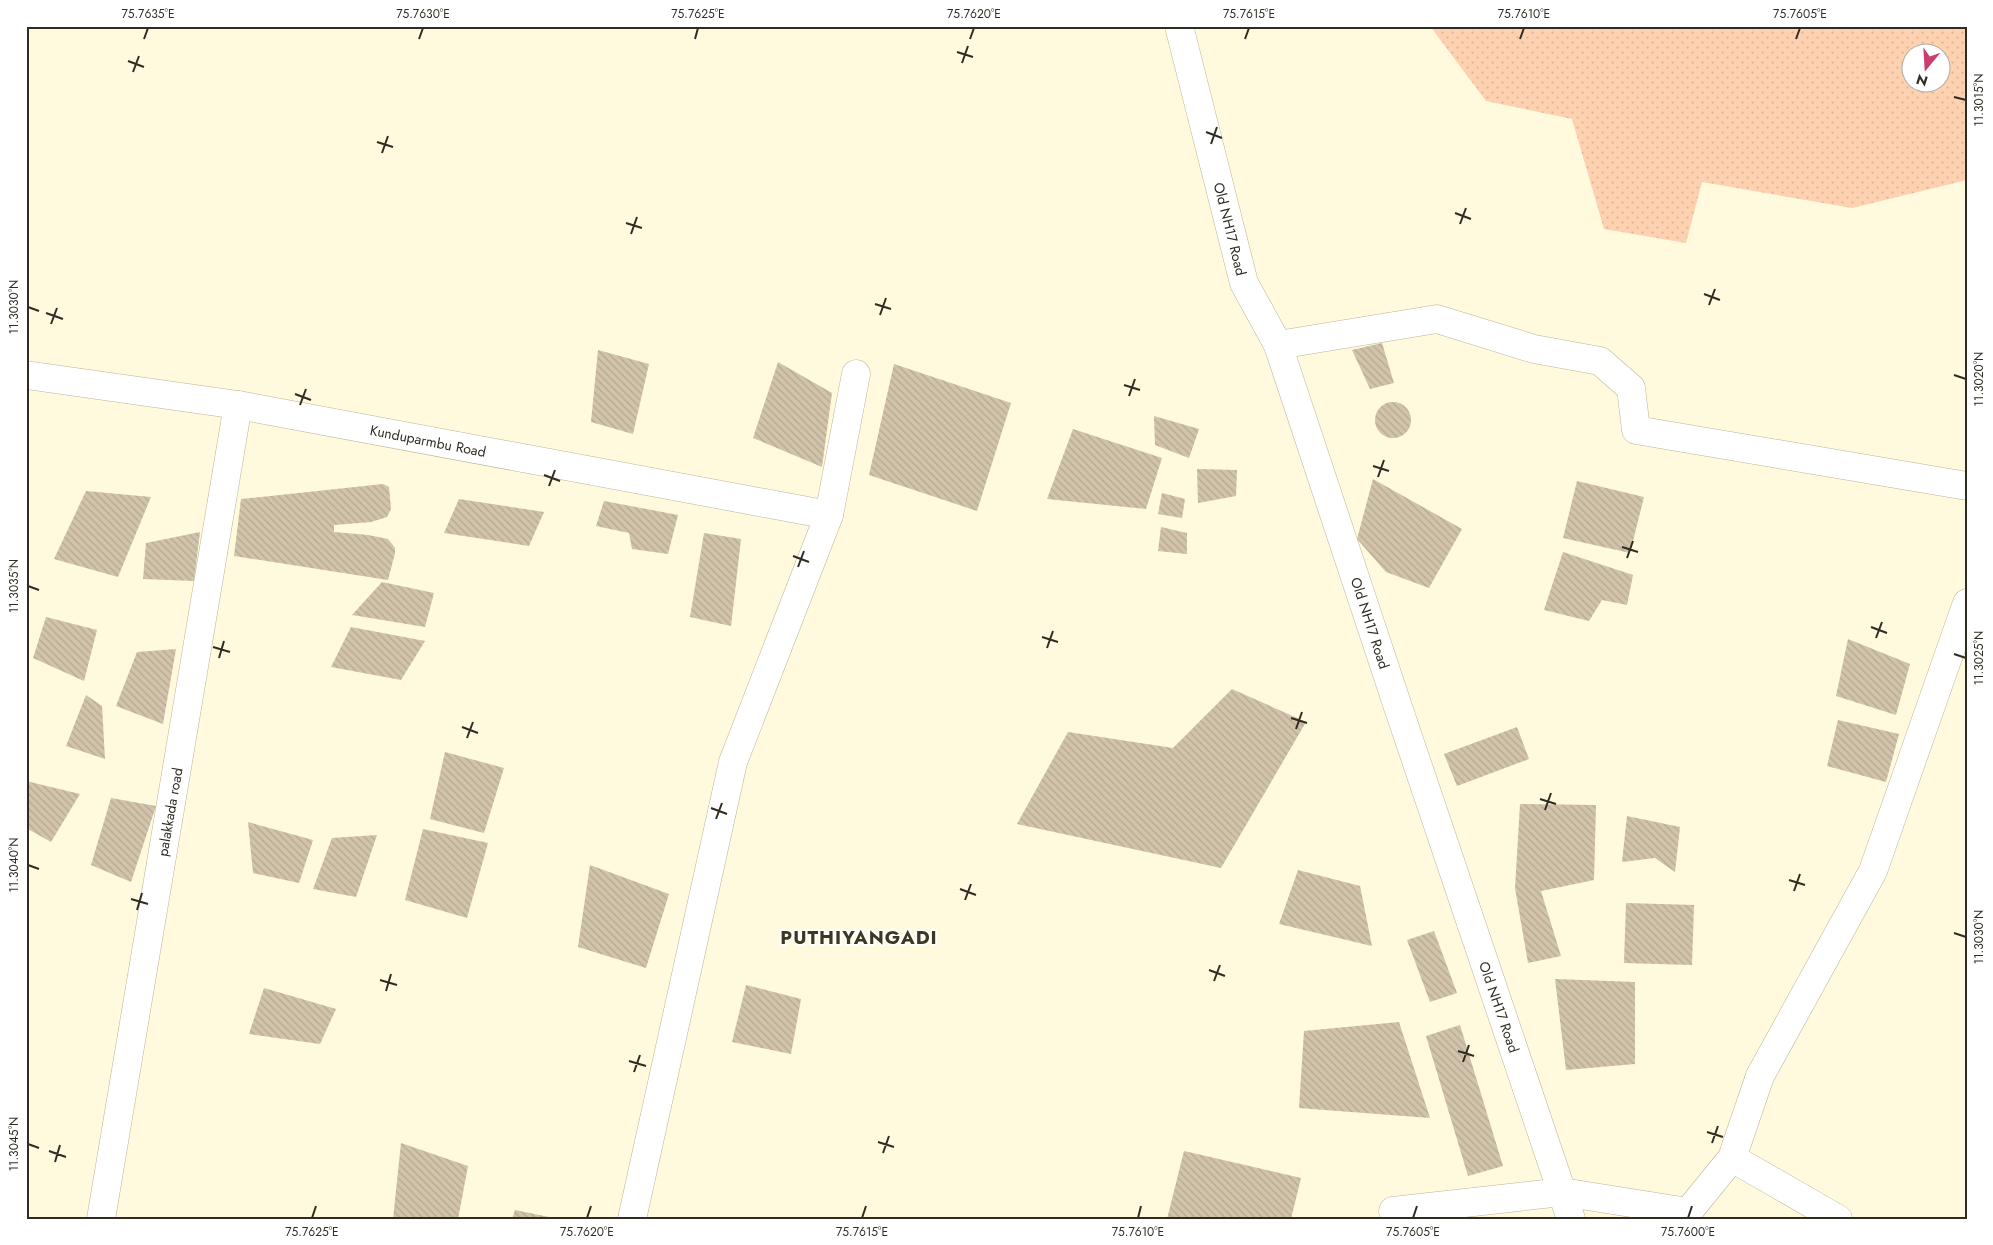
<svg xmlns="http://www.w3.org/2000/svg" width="1993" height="1245" font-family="Jost,sans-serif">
<defs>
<pattern id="grass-dots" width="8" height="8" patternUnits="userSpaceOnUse" patternTransform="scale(1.25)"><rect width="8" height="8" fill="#fed2b1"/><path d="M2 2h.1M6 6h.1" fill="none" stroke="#dab598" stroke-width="1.8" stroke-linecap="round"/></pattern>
<pattern id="building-back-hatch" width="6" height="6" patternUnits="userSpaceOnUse" patternTransform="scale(1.25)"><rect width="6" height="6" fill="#d2c3ab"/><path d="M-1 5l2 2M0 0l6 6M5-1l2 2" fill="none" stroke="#b5a893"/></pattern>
</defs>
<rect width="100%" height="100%" fill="#fff9dd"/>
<!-- grass -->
<path fill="url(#grass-dots)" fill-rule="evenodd" d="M1430 26H1967V180L1852 208 1702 182 1686 243 1604 229 1572 119 1486 101ZM1910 52H1940V82H1910Z"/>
<!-- building -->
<path fill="url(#building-back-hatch)" d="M1382 343 1394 383 1370 389 1352 350Z
M598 350 649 364 633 434 591 422Z
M778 362 832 393 822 467 753 438Z
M894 364 1011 403 977 511 869 475Z
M1375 420a18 18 0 1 1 36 0a18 18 0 1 1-36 0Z
M1154 416 1199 429 1189 458 1155 445Z
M1073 429 1162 458 1146 509 1047 499Z
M1197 469 1237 470 1236 496 1198 503Z
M1373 479 1462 529 1429 588 1386 572 1357 539Z
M1577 481 1644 497 1630 553 1563 538Z
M383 484 389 487 391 509 387 517 371 522 334 525V532L368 535 388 539 392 544 395 548V553L388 580 234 556 241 499Z
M86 491 151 497 118 577 54 559Z
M1162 493 1185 499 1182 518 1158 514Z
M459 499 544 512 529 546 444 533Z
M604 501 678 515 668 554 632 549 629 533 596 526Z
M1161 527 1187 533V554L1158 551Z
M200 532 194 581 143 579 146 543Z
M704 533 741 539 731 626 690 617Z
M1563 552 1633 575 1627 605 1602 600 1589 621 1544 610Z
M382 582 434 593 425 627 352 615Z
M46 617 97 630 84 681 33 658Z
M351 627 425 641 401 680 331 667Z
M1848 639 1910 664 1896 715 1836 696Z
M176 649 163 724 116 706 137 652Z
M1232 689 1306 722 1221 868 1017 824 1068 732 1173 748Z
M86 695 102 706 105 759 66 746Z
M1838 720 1899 734 1886 782 1827 766Z
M1517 727 1529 759 1457 786 1444 754Z
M445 752 504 768 484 833 430 819Z
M26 781 80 794 51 842 26 828Z
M111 798 156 806 131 882 91 865Z
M1520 804 1596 805 1594 880 1541 891 1561 956 1528 963 1515 888Z
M1627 816 1680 827 1675 872 1655 858 1622 862Z
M248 822 313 840 299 883 253 873Z
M423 829 488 843 467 918 405 900Z
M377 835 356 897 313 889 332 838Z
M590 865 669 894 646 968 578 947Z
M1298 870 1360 886 1372 946 1279 924Z
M1626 903 1694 905 1692 965 1624 963Z
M1434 931 1457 993 1430 1002 1407 940Z
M1555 979 1635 982V1064L1566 1070Z
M746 985 801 999 791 1054 732 1042Z
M264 988 336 1009 320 1044 249 1034Z
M1399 1022 1430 1118 1299 1108 1304 1031Z
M1460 1025 1503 1166 1468 1176 1426 1036Z
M401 1143 468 1166 458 1219H393Z
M1184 1151 1301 1178 1291 1219H1167Z
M515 1210 554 1218V1219H512Z"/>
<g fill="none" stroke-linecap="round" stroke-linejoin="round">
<defs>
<path id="minor" d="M1278 345 1437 319 1534 349 1600 361 1631 388 1636 430 1967 486
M1732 1158 1760 1076 1873 871 1967 603
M1393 1211 1562 1192 1688 1212 1732 1158 1838 1219
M101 1219 238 405
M632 1219 733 762 829 515 856 374"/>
<path id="major" d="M1179 26 1244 283 1278 345 1398 707 1571 1219
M26 375 238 405 829 515"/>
</defs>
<!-- minor casing -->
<use href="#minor" stroke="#bab49a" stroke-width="29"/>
<!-- major casing -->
<use href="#major" stroke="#bab49a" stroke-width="29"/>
<!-- minor -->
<use href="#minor" stroke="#fff" stroke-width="28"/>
<!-- major -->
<use href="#major" stroke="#fff" stroke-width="28"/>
</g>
<!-- ticks -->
<path fill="none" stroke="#2f2d23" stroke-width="2" d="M144 39 148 28M419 39 423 28M695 39 698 28M970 39 974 28M1245 39 1249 28M1520 39 1524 28M1796 39 1800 28M957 52 973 57M128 61 144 67M962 63 968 46M133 72 139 56M1954 97 1966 100M1206 132 1222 138M377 142 393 147M1211 144 1217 127M382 153 388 136M1455 213 1471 219M626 223 642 228M1460 224 1466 208M631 234 637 217M1704 294 1720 300M875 304 891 309M1709 305 1715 289M28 307 39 311M46 313 63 319M880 315 886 298M51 324 57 308M1954 375 1966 379M1124 385 1140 390M295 394 311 400M1129 396 1135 379M300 405 306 389M1373 466 1389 471M544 475 560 481M1378 477 1384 460M549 486 555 470M1622 547 1638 552M793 556 809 562M1627 558 1633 541M798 567 804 551M28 586 39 590M1871 627 1887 633M1042 637 1058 642M1876 638 1882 622M213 647 230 652M1047 648 1053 631M1954 654 1966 658M219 658 224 641M1291 718 1307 723M462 727 478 733M1296 729 1302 712M467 738 473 722M1540 799 1556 804M711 808 727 814M1545 810 1551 793M716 819 722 803M28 865 39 869M1789 880 1805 885M960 889 976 895M1794 891 1800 874M131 899 148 904M965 900 971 884M137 910 142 893M1954 933 1966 937M1209 970 1225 976M380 980 397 985M1214 981 1220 965M386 991 391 974M1458 1051 1474 1056M629 1061 646 1066M1463 1062 1469 1045M634 1072 640 1055M1707 1132 1723 1137M878 1142 894 1147M1712 1143 1718 1126M28 1144 39 1148M49 1151 66 1157M883 1153 889 1136M55 1162 60 1145M312 1218 316 1206M587 1218 591 1206M862 1218 866 1206M1138 1218 1141 1206M1413 1218 1417 1206M1688 1218 1692 1206"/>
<g text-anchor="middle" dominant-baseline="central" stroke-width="4" stroke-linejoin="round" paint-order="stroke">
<!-- street labels -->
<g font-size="14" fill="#2f2d23" stroke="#fff">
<text transform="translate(1230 229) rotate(76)">Old NH17 Road</text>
<text transform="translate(428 441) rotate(11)">Kunduparmbu Road</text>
<text transform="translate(1370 623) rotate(72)">Old NH17 Road</text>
<text transform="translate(170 812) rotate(-80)">palakkada road</text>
<text transform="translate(1499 1007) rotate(71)">Old NH17 Road</text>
</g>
<!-- district labels -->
<g font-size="19" font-weight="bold" letter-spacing="1" fill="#3d3821" stroke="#fff">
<text x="859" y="937">PUTHIYANGADI</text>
</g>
</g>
<!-- border -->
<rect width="1993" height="1245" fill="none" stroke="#ffffff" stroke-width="55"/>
<!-- north arrow -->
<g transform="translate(1926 68) rotate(198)"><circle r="24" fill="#ffffff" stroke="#acaba7"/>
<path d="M0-4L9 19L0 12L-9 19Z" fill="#ca3d6e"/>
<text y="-8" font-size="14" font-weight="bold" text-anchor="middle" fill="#2f2d23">N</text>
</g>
<rect x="28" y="28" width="1938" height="1190" fill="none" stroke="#2f2d23" stroke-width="2"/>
<g font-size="12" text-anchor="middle" fill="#2f2d23">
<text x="148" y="18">75.7635°E</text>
<text x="423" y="18">75.7630°E</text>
<text x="698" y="18">75.7625°E</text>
<text x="974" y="18">75.7620°E</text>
<text x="1249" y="18">75.7615°E</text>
<text x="1524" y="18">75.7610°E</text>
<text x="1800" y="18">75.7605°E</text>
<text transform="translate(1979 100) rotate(-90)" y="4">11.3015°N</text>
<text transform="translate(14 307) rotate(-90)" y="4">11.3030°N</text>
<text transform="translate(1979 379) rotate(-90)" y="4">11.3020°N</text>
<text transform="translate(14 586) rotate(-90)" y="4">11.3035°N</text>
<text transform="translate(1979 658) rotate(-90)" y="4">11.3025°N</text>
<text transform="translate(14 865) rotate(-90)" y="4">11.3040°N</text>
<text transform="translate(1979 937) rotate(-90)" y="4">11.3030°N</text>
<text transform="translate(14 1144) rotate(-90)" y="4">11.3045°N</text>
<text x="312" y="1236">75.7625°E</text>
<text x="587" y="1236">75.7620°E</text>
<text x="862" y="1236">75.7615°E</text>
<text x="1138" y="1236">75.7610°E</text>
<text x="1413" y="1236">75.7605°E</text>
<text x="1688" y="1236">75.7600°E</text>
</g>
</svg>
